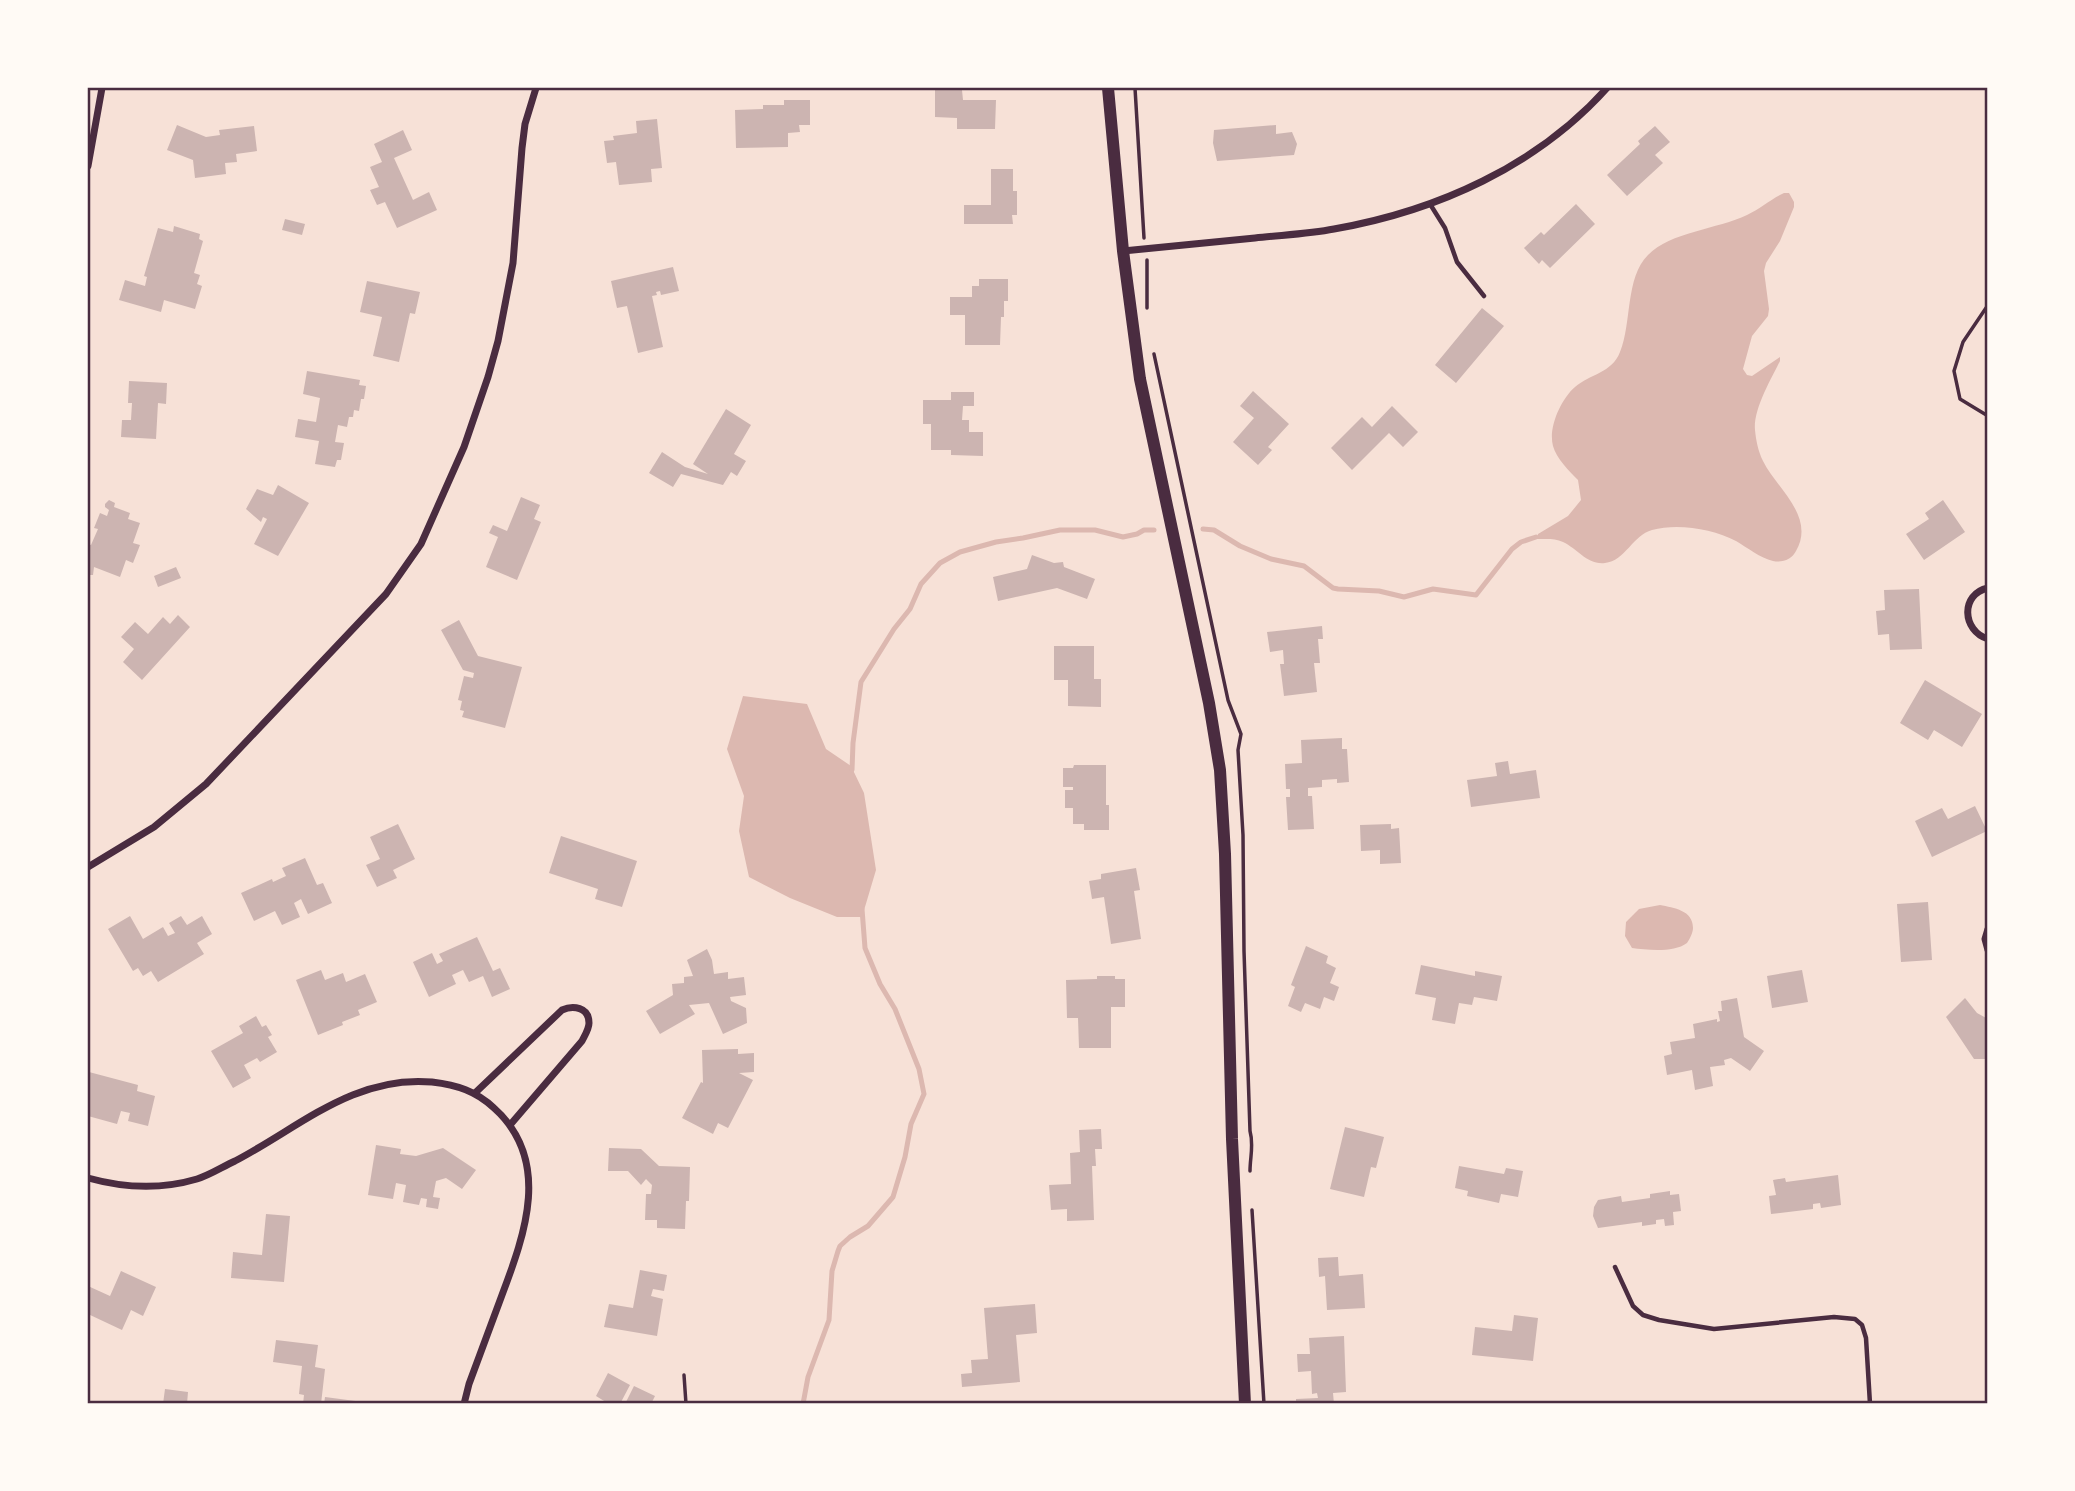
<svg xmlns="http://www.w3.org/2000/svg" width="2075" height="1491" font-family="'DejaVu Sans',sans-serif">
<rect width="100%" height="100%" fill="#f7e1d7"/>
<!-- water -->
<path fill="#dcb8b0" d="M1784 193H1789L1794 202V207L1780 241 1766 263 1764 271 1769 309 1768 316 1752 336 1743 369 1747 375 1752 376 1780 357V361C1771 379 1753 410 1755 430 1756 440 1758 451 1763 461 1776 488 1816 516 1796 551 1792 559 1783 563 1773 561 1760 558 1748 548 1736 541 1713 529 1678 523 1652 530 1633 535 1625 561 1605 563 1587 565 1578 549 1563 542 1555 538 1546 539 1537 539L1538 534 1568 516 1581 500 1578 480C1570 472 1556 458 1553 446 1548 428 1561 399 1575 387 1590 374 1612 373 1620 352 1632 323 1625 278 1648 255 1670 232 1718 229 1747 215 1760 209 1771 199 1784 193Z
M743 696 807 704 826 749 851 766 864 793 876 870 862 917H837L790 898 749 877 739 831 744 796 727 749Z
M1660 905C1674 908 1693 910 1693 928 1693 932 1690 939 1687 943 1674 953 1647 950 1632 948L1625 936 1626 922 1639 909Z"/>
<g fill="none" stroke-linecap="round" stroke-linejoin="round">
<!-- stream -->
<path stroke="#dcb8b0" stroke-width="5" d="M1203 529 1214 530 1240 546 1271 559 1304 566 1333 588 1338 589 1379 591 1404 597 1433 589 1476 595 1512 549 1521 542 1536 537
M852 770 853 743 861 682 894 629 910 609 921 584 940 563 960 552 996 542 1023 538 1060 530H1095L1123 537 1137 534 1144 530H1154
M803 1404 808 1377 829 1320 832 1271 838 1251 840 1246 850 1237 868 1226 893 1197 905 1157 911 1124 924 1094 919 1069 895 1009 880 984 865 948 862 909"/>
</g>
<!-- building -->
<path fill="#ccb4b1" d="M935 90H962L963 100H996L995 129H957V118L935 117Z
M784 100H810V125H799L800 132 788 133V147L736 148 735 110 763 109V105H784Z
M657 119 662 168 651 169 652 182 619 185 616 162 607 163 604 141 614 140 613 136 637 133 636 121Z
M177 125 206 137 220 135 219 130 254 126 257 151 236 154 237 162 225 163 226 174 195 178 193 160 167 150Z
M1276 125V134L1292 132 1297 144 1294 155 1217 161 1213 143 1214 130Z
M1655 126 1670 142 1655 155 1663 163 1627 196 1607 175 1640 144 1638 141Z
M403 130 412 150 394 158 413 200 429 192 437 210 397 228 385 202 377 205 370 190 379 187 370 167 382 162 374 144Z
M991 169H1013V191H1017V215H1012L1013 224H964V205H991Z
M1576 204 1595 224 1550 268 1542 260 1539 264 1524 248 1541 232 1544 235Z
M285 219 305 224 302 235 282 230Z
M174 226 200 234 199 239 203 241 194 273 200 275 197 284 202 286 195 309 164 300 161 312 119 300 125 280 145 286 147 277 144 276 158 228 173 232Z
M673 267 679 291 661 295 660 291 656 292 657 295 652 296 663 347 638 353 627 306 617 308 611 281Z
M979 279H1008V301H1004V317H1001L1000 345H965V315H950V297H972V286H979Z
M367 281 420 292 415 314 410 313 399 362 373 356 382 317 360 312Z
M1482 308 1504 326 1456 383 1435 365Z
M307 371 360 380 359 385 366 386 364 399H361L359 411 354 410 353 417H349L347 427 338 425 335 442 344 443 341 460H337L335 467 315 464 319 441 295 437 298 419 316 422 320 398 303 394Z
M129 381 167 383 166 404 158 403 156 439 121 437 122 420H131L132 403H128Z
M1253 391 1289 424 1268 447 1272 450 1258 465 1233 442 1254 418 1240 406Z
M951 392H974V406H963L962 420H969V432H983V456L951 455V450H931V424H923V400H951Z
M1392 406 1418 432 1403 447 1389 433 1352 470 1331 448 1362 417 1372 427Z
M726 409 751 425 734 454 746 461 737 476 731 472 723 485 681 474 673 487 649 473 662 452 685 467 708 474 693 464Z
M278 485 309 503 278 556 254 544 267 519 263 517 261 522 246 509 257 489 273 495Z
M521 497 540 505 534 519 541 522 517 580 486 567 498 537 489 533 493 525 507 531Z
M109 500 115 503 114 507 130 513 128 519 140 523 133 543 140 545 133 563 126 560 120 577 94 567 93 575H88V544L91 545 98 529 94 528 100 513 107 516 109 510 105 507V504Z
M1943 500 1965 532 1924 560 1906 534 1929 519 1925 513Z
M1032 555 1054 563 1063 562 1064 567 1095 579 1087 599 1057 588 998 601 993 577 1027 569Z
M176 567 181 578 158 587 154 576Z
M1919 589 1922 649 1890 650 1889 634 1878 635 1876 611 1885 610 1884 590Z
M178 615 190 627 142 680 123 662 134 649 121 637 135 622 148 634 163 617 170 624Z
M459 620 478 656 522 667 505 728 462 717 464 711 460 710 462 701 458 700 464 676 473 678 474 673 463 670 441 630Z
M1322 626 1323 639H1318L1320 663H1314L1317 692 1284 696 1280 664H1284L1283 650 1270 652 1267 632Z
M1054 646H1094V679H1101V707L1068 706V680H1054Z
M1925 680 1982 714 1962 747 1934 730 1928 740 1900 723Z
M1342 738V749H1347L1349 782 1337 783V779L1322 780V787L1308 788V796H1312L1314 829 1288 830 1286 797H1290V789H1286L1285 764 1302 763 1301 740Z
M1508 761 1510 774 1536 770 1540 798 1471 807 1467 780 1497 776 1495 763Z
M1074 765H1106V805H1109V830H1084V824H1073V808H1065V790H1073V787H1063V768H1073Z
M1975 806 1987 831 1932 857 1915 821 1942 808 1948 819Z
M398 824 415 859 393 870 397 878 377 887 366 865 380 859 370 837Z
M1391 824V829L1399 828 1401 863 1380 864V850L1361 851 1360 825Z
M561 836 637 861 622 907 595 899 598 889 549 873Z
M305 858 317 885 323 883 332 903 308 914 301 899 294 903 300 917 282 925 275 911 254 921 241 893 272 879 273 882 286 876 282 868Z
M1136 868 1140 890 1134 891 1141 939 1111 944 1104 897 1092 899 1089 881 1101 879V874Z
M1928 902 1932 960 1901 962 1897 904Z
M130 916 143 939 163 927 168 936 175 933 169 923 181 916 187 925 202 916 212 934 197 943 204 954 158 982 151 971 143 976 138 968 133 971 108 929Z
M477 937 493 971 500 968 510 989 492 997 483 976 469 982 463 970 452 975 456 984 429 997 413 962 432 953 437 964 443 961 439 954Z
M1306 946 1328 956 1326 963 1336 968 1330 983 1339 987 1334 1001 1324 997 1320 1009 1305 1003 1301 1012 1288 1006 1295 987 1291 985Z
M707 949 712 960 714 974 728 972V979L744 977 746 995 730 997 731 1001 746 1008 747 1023 723 1034 709 1003 689 1005 695 1014 660 1034 646 1011 673 995 672 984 684 983V977L693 976 687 960Z
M1421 965 1475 976V971L1502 976 1497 1001 1474 997 1472 1005 1459 1003 1455 1024 1432 1020 1436 998 1415 994Z
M321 970 325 980 343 973 346 982 365 974 377 1002 358 1010 360 1015 342 1022 343 1025 318 1035 296 980Z
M1802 970 1808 1002 1772 1008 1767 976Z
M1097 976H1115V979H1125V1007H1111V1048H1079L1078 1018H1067L1066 980 1097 979Z
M1737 998 1744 1037 1764 1051 1750 1071 1731 1058 1724 1060 1725 1065 1710 1067 1713 1086 1695 1090 1692 1070 1667 1075 1664 1056 1672 1054 1670 1042 1695 1038 1693 1024 1717 1019V1022L1720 1021 1718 1011H1722L1721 1001Z
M1965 998 1977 1013 1988 1019V1059H1974L1946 1017Z
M256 1016 262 1027 266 1025 272 1035 268 1037 277 1052 260 1062 257 1058 244 1065 251 1078 233 1088 211 1051 243 1033 239 1026Z
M738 1049V1054L754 1053V1072L739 1073 753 1080 728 1128 718 1123 713 1134 682 1118 701 1082 703 1083 702 1050Z
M89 1072 138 1085 137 1091 155 1096 148 1126 128 1121 130 1113 121 1111 117 1124 88 1116Z
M1345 1127 1384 1137 1376 1168 1371 1167 1364 1197 1330 1189Z
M1101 1129 1102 1149H1095L1096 1166H1092L1094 1220 1067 1221V1209L1051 1210 1049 1185 1071 1184 1070 1153 1080 1152 1079 1130Z
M376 1145 401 1149 400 1154 416 1156 443 1148 476 1170 462 1189 446 1178 436 1181 433 1197 440 1198 438 1209 426 1207 427 1199 421 1198 419 1205 403 1202 406 1185 396 1183 393 1199 368 1195Z
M609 1148 641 1149 659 1166 690 1167 689 1201H686L685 1229 657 1228V1220H645L646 1194H651L652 1185 646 1179 641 1185 628 1171H608Z
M1459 1166 1504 1174 1506 1168 1523 1171 1518 1197 1501 1194 1499 1203 1467 1196 1468 1191 1455 1188Z
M1838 1175 1841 1205 1821 1208 1820 1203 1813 1204V1209L1771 1214 1769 1196 1776 1195 1773 1180 1785 1178 1786 1182Z
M1670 1191V1195L1679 1194 1681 1211 1673 1212 1674 1225 1665 1226 1664 1219 1656 1220V1224L1642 1226V1222L1598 1228 1593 1216 1594 1207 1598 1200 1621 1196 1622 1202 1650 1198V1194Z
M266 1214 290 1216 284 1282 231 1278 233 1252 262 1255Z
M1338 1257 1339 1276 1363 1274 1365 1308 1327 1310 1325 1276 1319 1277 1318 1258Z
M640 1270 667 1275 664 1291 653 1289 651 1296 663 1299 657 1336 604 1327 609 1304 633 1308Z
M121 1271 156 1287 143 1316 131 1310 122 1330 88 1314V1286L110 1296Z
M1035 1304 1037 1333 1016 1335 1020 1382 962 1387 961 1374 972 1373 971 1360 988 1359 984 1308Z
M1514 1315 1538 1318 1533 1361 1472 1355 1475 1327 1512 1331Z
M1344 1336 1346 1392 1333 1393 1334 1404H1296V1399L1318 1398 1317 1393 1312 1394 1311 1371 1298 1372 1297 1354H1310L1309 1338Z
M276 1340 318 1345 315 1367 325 1369 321 1404H303L304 1395 299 1394 302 1366 273 1362Z
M608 1373 630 1385 620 1404H609L596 1396Z
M634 1386 655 1396 651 1404H625Z
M165 1389 188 1392 187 1404H163Z
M325 1397 363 1402V1404H324Z"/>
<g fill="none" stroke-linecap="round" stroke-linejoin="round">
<!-- path -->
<path stroke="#4a2c40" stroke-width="3.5" d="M1135 88 1144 238
M1147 260V308
M1988 305 1963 342 1954 371 1960 399 1988 416
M1154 354 1228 700 1241 734 1238 750 1243 835 1244 951 1250 1131C1254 1145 1250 1157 1250 1171
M1252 1210 1264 1404
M684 1375 686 1404"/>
<!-- service -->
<path stroke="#4a2c40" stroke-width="4.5" d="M1430 204 1445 228 1457 262 1484 296
M1615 1267 1633 1306 1643 1315 1659 1320 1714 1329 1834 1317 1855 1319 1862 1325 1866 1338 1870 1404"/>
<!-- minor -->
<path stroke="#4a2c40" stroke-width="7" d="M88 166 102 88
M1123 251C1167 247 1211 242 1255 238 1281 235 1308 234 1334 229 1437 211 1537 166 1607 88
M1988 588C1960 594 1962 631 1988 639
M88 867 154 827 206 784 386 594 421 544 464 447 488 377 498 341 513 263 522 148 525 124 536 88
M1988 929 1985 939 1988 950
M475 1093 562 1010C573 1005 589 1007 589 1023 589 1029 585 1035 582 1041L510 1125
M88 1178C124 1188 160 1190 197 1179 210 1175 222 1167 235 1161 300 1127 354 1075 432 1082 457 1085 476 1091 494 1108 552 1160 525 1234 502 1295 491 1325 480 1354 469 1384L464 1404"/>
<!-- tertiary -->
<path stroke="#4a2c40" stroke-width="12" d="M1108 88 1123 251 1140 379 1209 703 1220 770 1225 854 1232 1139 1245 1404"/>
</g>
<!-- border -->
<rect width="2075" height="1491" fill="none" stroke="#fffaf5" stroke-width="178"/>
<rect x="89" y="89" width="1897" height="1313" fill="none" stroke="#4a2c40" stroke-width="2.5"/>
</svg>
